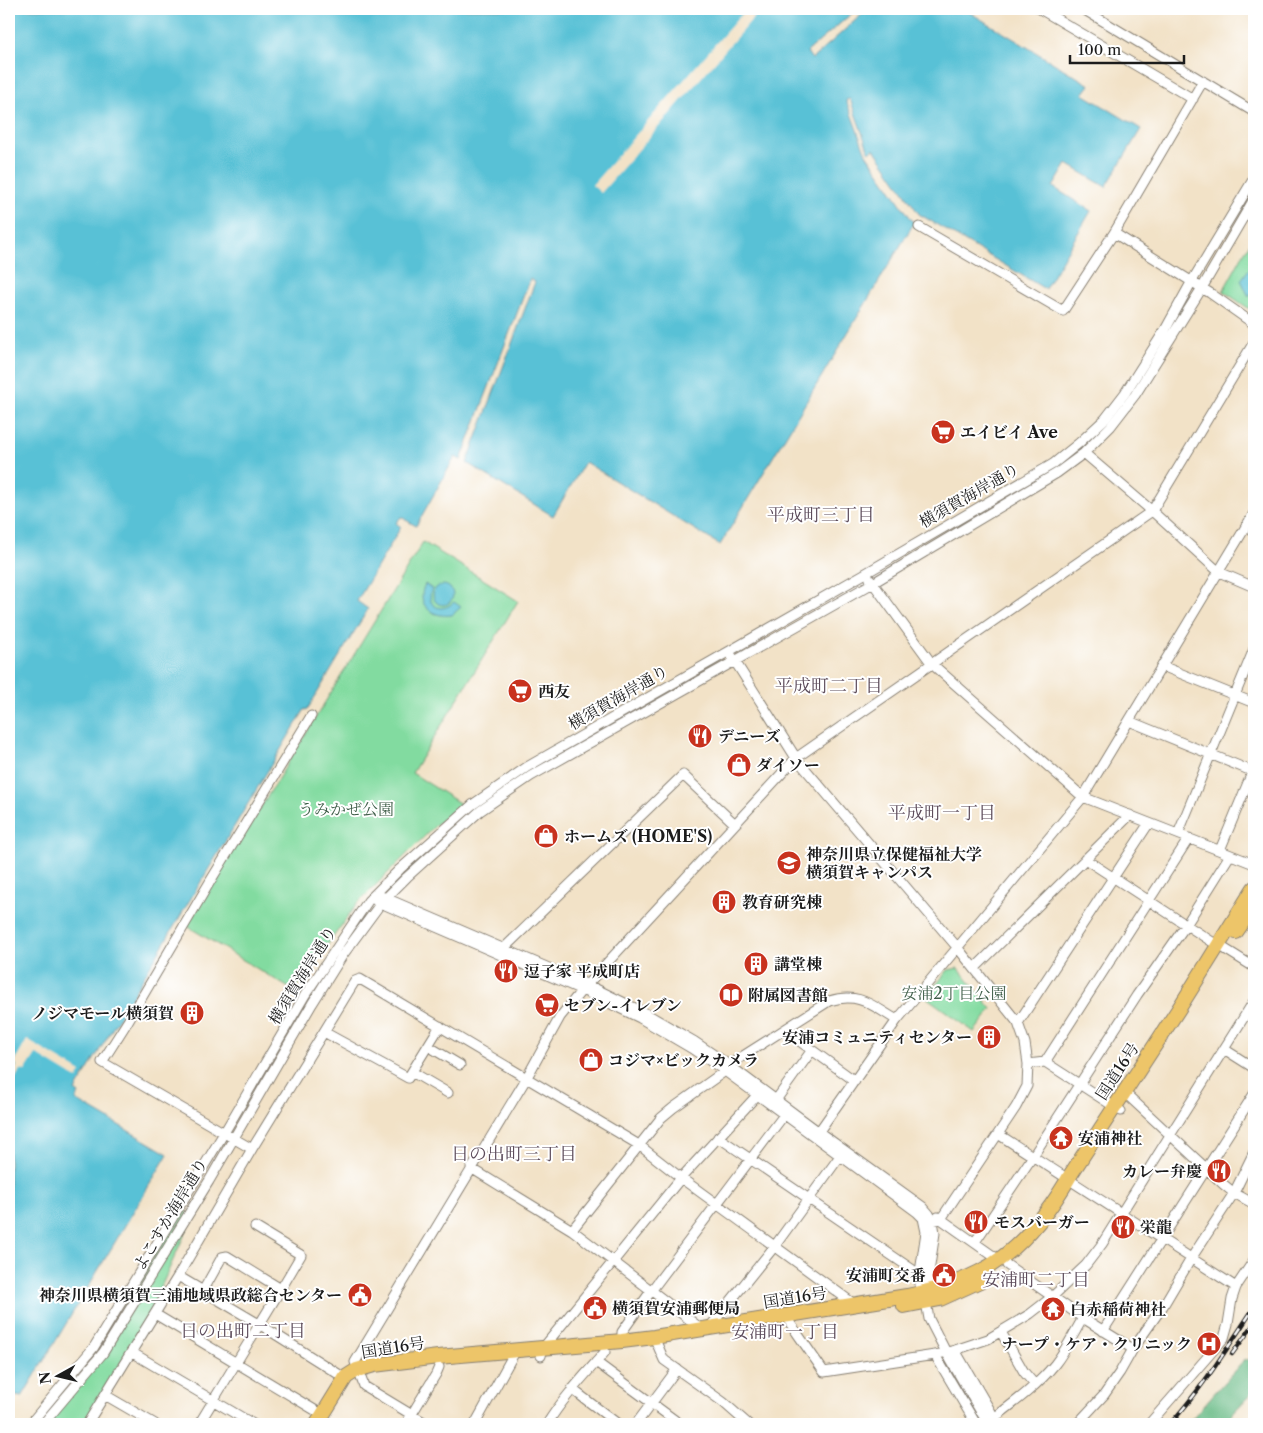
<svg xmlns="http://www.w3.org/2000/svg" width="1263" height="1433" font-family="'Libre Caslon Text','Noto Serif JP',serif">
<rect width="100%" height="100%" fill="#fff"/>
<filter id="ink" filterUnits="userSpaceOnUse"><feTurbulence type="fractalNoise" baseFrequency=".02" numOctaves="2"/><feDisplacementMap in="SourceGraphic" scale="10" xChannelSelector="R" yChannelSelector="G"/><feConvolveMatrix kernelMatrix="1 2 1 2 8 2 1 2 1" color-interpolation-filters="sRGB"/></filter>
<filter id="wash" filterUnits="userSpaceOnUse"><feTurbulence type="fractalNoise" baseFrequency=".0096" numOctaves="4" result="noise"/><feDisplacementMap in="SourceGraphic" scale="20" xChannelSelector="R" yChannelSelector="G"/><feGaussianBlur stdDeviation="1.12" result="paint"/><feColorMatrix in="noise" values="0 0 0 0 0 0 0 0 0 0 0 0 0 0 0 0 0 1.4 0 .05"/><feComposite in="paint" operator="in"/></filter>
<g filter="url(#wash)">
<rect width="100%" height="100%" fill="#f2e2c7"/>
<!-- green -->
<path fill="#82dba0" stroke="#4f7c5e" d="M1254 235V312L1223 291Z
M423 542 518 601 412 773 461 804 437 824 357 904 294 991 187 926 241 835 245 833Z
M958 968 992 1009 974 1032 926 997 948 970Z
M183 1208 192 1218 143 1327 84 1424H46L80 1375Z"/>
<!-- forest -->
<path fill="#69bb86" stroke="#426c51" d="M1254 1358V1391L1224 1422V1424H1187L1243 1361Z"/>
<!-- water -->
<path fill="#59c1d6" stroke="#3a6e79" d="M9 9H857L807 52 812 59 868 9H964L1090 85 1083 94 1141 129 1106 187 1067 164 1053 187 1091 211 1045 289 919 214 874 149 869 152 850 99 846 100 866 154 914 223 720 545 585 462 553 516 467 463 535 282 530 279 461 460 455 457 416 526 401 517 396 523 401 527 357 601 368 609 307 710 305 709 75 1091 79 1094 76 1100 168 1154 22 1397 9 1395Z
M1254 262V289L1249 297 1241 280Z
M425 584 432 589C425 606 441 614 454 602L461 607 452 615C432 618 415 605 425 584Z
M433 595a10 10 0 1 1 20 0a10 10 0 1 1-20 0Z"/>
<!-- pier -->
<path fill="#f2e2c7" d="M746 9H761L601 193 592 185Z
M27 1040 81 1072 77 1079 36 1054 25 1071 20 1070 9 1090V1079L17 1066 14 1063Z"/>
</g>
<g filter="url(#ink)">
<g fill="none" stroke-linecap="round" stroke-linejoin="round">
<defs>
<path id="minor" d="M1040 9 1193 99
M1083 9 1254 112
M919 227 1063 311 1114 233 1210 293 1254 324
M1114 233 1203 81
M1084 453 1152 511 1219 572 1254 587
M870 579 932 664 1083 797 1254 864
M731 655 796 758 957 947 1018 1023 1025 1043 1028 1064 1027 1086 1016 1107 941 1219 933 1221 927 1219
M1162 666 1254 703
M1129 721 1254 772
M1178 834 1254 649
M1220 850 1254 768
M1085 859 1217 945
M381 896 586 984 645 1013 695 1042 729 1065 819 1132 923 1207 929 1214 933 1221 935 1233 929 1272 927 1295
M376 901 582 990 640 1018 691 1048 725 1071 917 1212 923 1218 926 1232 920 1272V1293L926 1302 929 1319 946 1352 988 1424
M1225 949 1254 967
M500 952 683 775 735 824
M975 968 1130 815
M1018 1023 1149 823
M784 1030 855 1081
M324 1032 408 1078 440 1026
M428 1046 460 1065
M1224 1049 1254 1068
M1045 1062 1189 838
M1028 1064 1045 1062 1121 1111
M412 1072 448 1093
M1124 1092 1223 1184 1234 1193 1254 1204
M776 1100 812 1050
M998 1134 1236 1287
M718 1137 916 1272H926
M815 1137 897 1020 1083 797 1254 513
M252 1149 102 1062 128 1021 211 880 311 716
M471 1168 572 1230 703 1330
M938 1217 999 1260
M255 1227 301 1255 281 1289
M572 1230 661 1118 673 1108 725 1071 729 1065 829 1001C860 992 871 1005 897 1020
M975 1242 1033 1156 1137 995 1186 925 1230 855
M1007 1265 1083 1318 1133 1349
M178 1276 259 1324 340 1375 346 1377
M155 1314 323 1415
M790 1323 824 1372 935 1355 955 1350 988 1339 1030 1314 1052 1297 1086 1265 1102 1244 1254 1001
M709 1328 774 1247 840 1156
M1103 1331 1254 1094
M1001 1332 1024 1372 1035 1385
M654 1337 664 1360 723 1402 748 1424
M622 1341V1332L651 1291 784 1115
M955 1350 998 1424
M131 1352 253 1424
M935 1355 976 1424
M541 1356 543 1348 681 1178 761 1091
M596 1362 680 1424
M572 1389 618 1424
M105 1395 155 1424
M994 1418C1015 1402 1038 1385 1055 1364 1066 1350 1074 1333 1083 1318
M30 1424 94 1347 224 1133 305 995 368 901 400 869 472 805 527 767 866 573 1053 464 1079 443 1105 419 1125 393 1165 330 1192 281 1254 178
M43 1424 103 1353 209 1181 312 1004 342 956 381 903 407 877 480 811 531 776 873 583 1057 473 1084 453 1111 426 1135 395 1202 288 1254 199
M87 1424 178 1276 252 1149 355 981 360 979 639 1145 681 1178 854 1304
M199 1424 281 1289 227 1256 222 1257 203 1291
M406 1424 436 1374 439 1367
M427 1424 364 1386 355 1362 526 1079 560 1017 582 990 796 758 1152 511 1254 342
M475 1424 516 1350
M547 1424C563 1398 585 1375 605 1352
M636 1424 677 1369
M1077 1424 1104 1395 1120 1372 1133 1349 1163 1306 1192 1257 1234 1193 1254 1152
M1149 1424 1224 1338 1228 1324 1232 1299 1236 1287 1254 1260"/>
<path id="highway" d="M1236 932 1254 906
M904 1306 940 1299 982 1280
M317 1424 346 1377 357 1370 374 1365 438 1357 622 1341 654 1337 907 1296C937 1290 975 1278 1000 1259 1030 1237 1053 1206 1071 1174L1178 1010 1254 888"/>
</defs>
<!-- minor casing -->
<use href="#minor" stroke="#877f72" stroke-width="11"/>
<!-- highway casing -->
<use href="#highway" stroke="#877f72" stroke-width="16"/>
<!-- minor -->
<use href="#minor" stroke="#fff" stroke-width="9"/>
<!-- highway -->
<use href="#highway" stroke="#edc569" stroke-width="14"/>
<defs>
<path id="rail" d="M1232 1354 1254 1324
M1170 1424C1202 1389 1227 1348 1254 1308"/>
</defs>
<!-- rail casing -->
<use href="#rail" stroke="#1c1c1c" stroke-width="4.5"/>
<!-- rail -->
<use href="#rail" stroke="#fff" stroke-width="2.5" stroke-dasharray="8" stroke-linecap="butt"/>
</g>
</g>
<!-- icons -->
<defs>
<symbol id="supermarket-disc" viewBox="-11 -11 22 22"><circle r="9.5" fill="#c8321e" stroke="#fff"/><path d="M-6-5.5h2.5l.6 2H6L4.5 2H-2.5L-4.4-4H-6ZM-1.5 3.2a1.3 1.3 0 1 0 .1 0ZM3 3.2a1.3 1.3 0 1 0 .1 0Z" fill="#fff"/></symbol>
<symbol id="restaurant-disc" viewBox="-11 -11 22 22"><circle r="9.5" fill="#c8321e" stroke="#fff"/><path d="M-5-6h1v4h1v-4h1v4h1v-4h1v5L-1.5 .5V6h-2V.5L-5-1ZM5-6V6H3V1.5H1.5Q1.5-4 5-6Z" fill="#fff"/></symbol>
<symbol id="shop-disc" viewBox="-11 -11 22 22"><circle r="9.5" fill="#c8321e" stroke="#fff"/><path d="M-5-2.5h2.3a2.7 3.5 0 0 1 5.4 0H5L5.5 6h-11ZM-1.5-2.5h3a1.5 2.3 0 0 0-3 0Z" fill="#fff"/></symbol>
<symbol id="university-disc" viewBox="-11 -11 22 22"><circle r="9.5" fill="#c8321e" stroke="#fff"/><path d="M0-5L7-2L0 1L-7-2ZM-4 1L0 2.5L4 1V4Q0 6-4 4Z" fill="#fff"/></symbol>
<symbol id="building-disc" viewBox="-11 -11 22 22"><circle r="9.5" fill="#c8321e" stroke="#fff"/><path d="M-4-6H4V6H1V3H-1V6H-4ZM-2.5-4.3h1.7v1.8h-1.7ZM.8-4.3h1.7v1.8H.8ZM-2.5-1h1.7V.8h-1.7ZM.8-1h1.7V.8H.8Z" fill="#fff"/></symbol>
<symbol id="library-disc" viewBox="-11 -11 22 22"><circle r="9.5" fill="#c8321e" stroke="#fff"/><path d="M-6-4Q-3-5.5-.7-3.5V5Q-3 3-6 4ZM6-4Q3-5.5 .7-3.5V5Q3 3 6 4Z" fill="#fff"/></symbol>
<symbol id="temple-disc" viewBox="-11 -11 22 22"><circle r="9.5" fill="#c8321e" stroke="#fff"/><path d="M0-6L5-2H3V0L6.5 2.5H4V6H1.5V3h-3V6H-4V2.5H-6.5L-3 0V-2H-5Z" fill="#fff"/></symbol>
<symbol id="civic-disc" viewBox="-11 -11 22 22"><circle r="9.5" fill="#c8321e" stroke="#fff"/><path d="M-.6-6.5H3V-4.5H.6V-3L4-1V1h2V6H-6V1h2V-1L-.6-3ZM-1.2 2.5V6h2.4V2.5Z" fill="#fff"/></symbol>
<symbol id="hospital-disc" viewBox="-11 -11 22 22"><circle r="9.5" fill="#c8321e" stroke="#fff"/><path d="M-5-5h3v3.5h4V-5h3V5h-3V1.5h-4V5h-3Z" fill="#fff"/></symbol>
</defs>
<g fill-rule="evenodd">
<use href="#supermarket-disc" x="929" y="418" width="28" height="28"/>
<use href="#supermarket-disc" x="506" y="677" width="28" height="28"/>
<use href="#restaurant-disc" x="686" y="722" width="28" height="28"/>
<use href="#shop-disc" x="725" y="751" width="28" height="28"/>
<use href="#shop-disc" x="532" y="822" width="28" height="28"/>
<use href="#university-disc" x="775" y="849" width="28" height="28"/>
<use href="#building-disc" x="710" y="888" width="28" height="28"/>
<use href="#building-disc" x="742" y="950" width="28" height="28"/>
<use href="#restaurant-disc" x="492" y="957" width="28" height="28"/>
<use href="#library-disc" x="717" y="981" width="28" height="28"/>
<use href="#supermarket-disc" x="533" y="991" width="28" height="28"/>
<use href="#building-disc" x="178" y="999" width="28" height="28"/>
<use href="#building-disc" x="975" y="1023" width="28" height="28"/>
<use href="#shop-disc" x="577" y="1046" width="28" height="28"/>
<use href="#temple-disc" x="1047" y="1124" width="28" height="28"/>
<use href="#restaurant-disc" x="1205" y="1157" width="28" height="28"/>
<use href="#restaurant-disc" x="962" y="1208" width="28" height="28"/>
<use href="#restaurant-disc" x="1109" y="1213" width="28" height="28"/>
<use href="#civic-disc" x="930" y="1261" width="28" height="28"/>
<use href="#civic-disc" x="346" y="1281" width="28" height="28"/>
<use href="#civic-disc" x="581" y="1294" width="28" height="28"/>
<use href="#temple-disc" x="1039" y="1295" width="28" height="28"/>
<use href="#hospital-disc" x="1195" y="1330" width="28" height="28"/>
</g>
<g text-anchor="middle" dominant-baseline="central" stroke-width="4" stroke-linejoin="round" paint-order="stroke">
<!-- poi labels -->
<g font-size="16" font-weight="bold" fill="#1c1c1c" stroke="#fff" text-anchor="start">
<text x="960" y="432">エイビイ Ave</text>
<text x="538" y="691">西友</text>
<text x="718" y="736">デニーズ</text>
<text x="756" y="765">ダイソー</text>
<text x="564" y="836">ホームズ (HOME'S)</text>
<text x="806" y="854">神奈川県立保健福祉大学<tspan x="806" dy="18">横須賀キャンパス</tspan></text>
<text x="742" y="902">教育研究棟</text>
<text x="774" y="964">講堂棟</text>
<text x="524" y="971">逗子家 平成町店</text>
<text x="748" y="995">附属図書館</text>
<text x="564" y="1005">セブン-イレブン</text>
<text x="174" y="1013" text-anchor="end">ノジマモール横須賀</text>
<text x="972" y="1037" text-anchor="end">安浦コミュニティセンター</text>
<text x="608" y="1060">コジマ×ビックカメラ</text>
<text x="1078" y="1138">安浦神社</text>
<text x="1202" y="1171" text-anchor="end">カレー弁慶</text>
<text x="994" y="1222">モスバーガー</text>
<text x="1140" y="1227">栄龍</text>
<text x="926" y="1275" text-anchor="end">安浦町交番</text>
<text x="342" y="1295" text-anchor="end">神奈川県横須賀三浦地域県政総合センター</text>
<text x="612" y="1308">横須賀安浦郵便局</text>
<text x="1070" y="1309">白赤稲荷神社</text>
<text x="1192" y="1344" text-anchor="end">ナープ・ケア・クリニック</text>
</g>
<!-- street labels -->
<g font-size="16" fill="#1c1c1c" stroke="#fff">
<text transform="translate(969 495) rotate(-30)">横須賀海岸通り</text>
<text transform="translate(618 697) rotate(-30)">横須賀海岸通り</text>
<text transform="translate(302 975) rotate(-58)">横須賀海岸通り</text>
<text transform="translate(1117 1071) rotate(-57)">国道16号</text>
<text transform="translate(170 1214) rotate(-59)">よこすか海岸通り</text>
<text transform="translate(795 1297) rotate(-9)">国道16号</text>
<text transform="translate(393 1347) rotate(-9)">国道16号</text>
</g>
<!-- park labels -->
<g font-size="16" fill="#405f4a" stroke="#fff">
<text x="346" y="809">うみかぜ公園</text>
<text x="954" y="993">安浦2丁目公園</text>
</g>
<!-- neighbourhood labels -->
<g font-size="18" fill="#5d4c5b" stroke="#fff">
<text x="821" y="515">平成町三丁目</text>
<text x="829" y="686">平成町二丁目</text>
<text x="942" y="813">平成町一丁目</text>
<text x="514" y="1154">日の出町三丁目</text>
<text x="1036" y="1280">安浦町二丁目</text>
<text x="243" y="1331">日の出町二丁目</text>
<text x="785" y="1332">安浦町一丁目</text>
</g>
</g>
<!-- margin -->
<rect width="1263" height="1433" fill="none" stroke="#fff" stroke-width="30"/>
<!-- north arrow -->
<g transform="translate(58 1376) rotate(262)" stroke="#ffffff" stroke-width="4" paint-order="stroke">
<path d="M0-4L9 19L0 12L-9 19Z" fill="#1c1c1c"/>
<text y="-8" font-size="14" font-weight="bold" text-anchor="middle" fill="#1c1c1c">N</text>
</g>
<!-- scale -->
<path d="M1070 55v8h114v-8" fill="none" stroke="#1c1c1c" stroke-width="2.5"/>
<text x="1078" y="55" font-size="15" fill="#1c1c1c" stroke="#ffffff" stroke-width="4" paint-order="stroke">100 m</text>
</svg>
